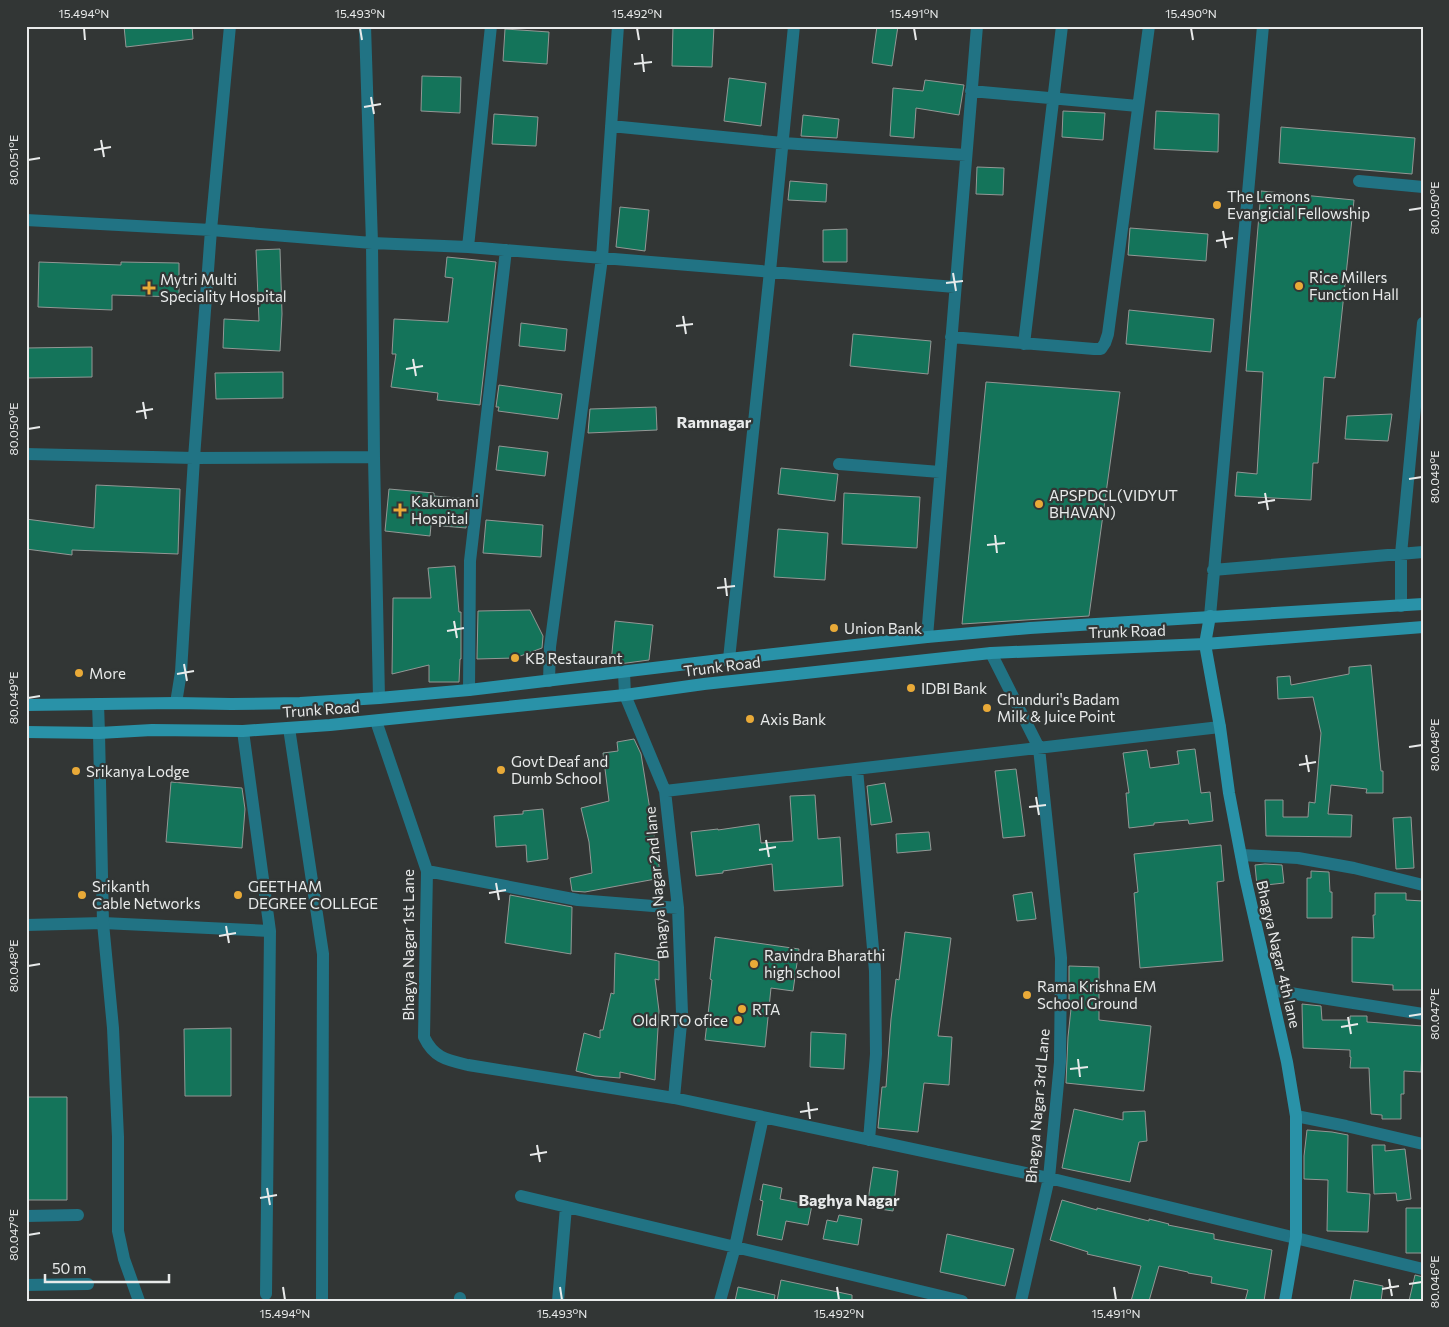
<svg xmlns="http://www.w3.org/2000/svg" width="1449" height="1327" font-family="Commissioner,sans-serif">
<rect width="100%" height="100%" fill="#323635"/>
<!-- building -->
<path fill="#14745a" stroke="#939795" d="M124 26H192L193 39 126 47Z
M673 26H714L712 67 672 66Z
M877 26H898L892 66 872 63Z
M505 29 549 32 547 64 503 61Z
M422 76 461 77 460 113 421 111Z
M729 78 766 83 761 126 724 121Z
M925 80 964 85 959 115 916 108 914 138 890 136 893 88 923 91Z
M1063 111 1105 113 1103 140 1062 137Z
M1156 111 1219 114 1218 152 1154 149Z
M494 114 538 117 536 146 492 144Z
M803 115 839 119 837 138 801 136Z
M1281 127 1415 138 1412 174 1279 163Z
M977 167 1004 168 1003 195 976 194Z
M790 181 827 184 826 202 788 200Z
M1261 191 1354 200 1335 378 1324 377 1318 463H1313L1311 500 1235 496 1237 472 1257 474 1263 372 1246 371Z
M620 207 649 210 645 251 616 247Z
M1130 228 1208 234 1206 261 1128 255Z
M847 229V262H823V230Z
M280 249 282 314 280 351 223 348 224 319 259 321 256 250Z
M447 257 496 262 480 405 437 400 438 393 391 387 396 354H392L394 319 448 322 453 278 445 277Z
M39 262 121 265V262L179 263V297L112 295V310L38 307Z
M1129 310 1214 319 1211 352 1126 344Z
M521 323 567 329 565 351 519 346Z
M853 334 931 341 928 374 850 366Z
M92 347V377L26 378V348Z
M283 372V398L216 399 215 373Z
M986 382 1120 392 1089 616 962 624Z
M499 385 562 394 558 419 498 411 499 407H496Z
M656 407 657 430 588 433 590 409Z
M1392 414 1388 441 1345 439 1347 416Z
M499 446 548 452 545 476 496 470Z
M781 468 838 474 835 501 778 494Z
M96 485 180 489 178 554 72 550V555L26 549V519L94 528Z
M389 489 434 493V496L469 499 466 528 431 525 430 536 385 531Z
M844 493 920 497 917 548 842 544Z
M486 520 543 525 541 557 483 553Z
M778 529 828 533 825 580 774 577Z
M455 566 459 612H461V659H460L459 682H429V665L392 674 393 598H431L428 568Z
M530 610 543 636 542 648 515 658 477 659 478 611Z
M615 621 653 625 649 660 619 664 611 663Z
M1371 665 1381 771H1383V793H1366L1367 789 1331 785 1328 814 1352 815 1351 837 1266 836 1265 800H1283V817H1308L1309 802 1315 803 1321 733 1313 697 1278 699 1277 677 1290 676 1291 685 1349 674V667Z
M634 739 641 754 661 878 585 892 572 891 570 878 592 873 589 842 581 808 609 801 603 753 618 751 617 742Z
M1195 749 1201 793 1210 792 1213 821 1189 824 1188 820 1154 823V825L1129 828 1126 793H1129L1123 753 1147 750 1150 768 1179 764 1177 751Z
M1016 769 1025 836 1003 838 995 771Z
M171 782 242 788 245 809 242 848 166 842Z
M885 783 892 822 871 825 867 786Z
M815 795 818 839 840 837 843 886 774 891 772 864 723 871V873L696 876 691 832 718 829V830L759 824 761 843 793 841 790 796Z
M543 809 548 859 527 862 526 845 496 847 494 816 523 814V811Z
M1411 817 1414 868 1396 869 1393 818Z
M929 832 931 850 897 853 896 834Z
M1221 845 1224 881 1217 882 1223 961 1140 968 1134 893 1138 892 1134 854Z
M1265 864 1282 865 1284 883 1257 886 1255 865Z
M1311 871 1329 872 1330 892H1332V918H1307V878H1311Z
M1032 892 1036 919 1017 921 1013 895Z
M1375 893H1406V900L1423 901V990H1393V985L1352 982V937L1374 938 1373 915H1375Z
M510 895 572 907 571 954 505 943Z
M905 932 951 938 938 1036 952 1037 949 1085 924 1083 918 1132 878 1128 882 1087H886L891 1019 896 979 899 980Z
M715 937 799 949 793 991 771 988 765 1047 705 1040 712 980 710 979Z
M615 953 659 961V980L655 979 659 1011 655 1080 620 1072V1078L595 1076 576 1071 584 1033 600 1038V1030H603L611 993 614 994Z
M1069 966 1099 967V1020L1151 1026 1144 1091 1066 1083 1068 1037 1071 1009H1069Z
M1302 1004 1321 1006 1322 1020H1350V1016H1367V1022L1423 1026 1421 1072 1404 1071V1094H1401V1119H1382V1115L1371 1114 1369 1068H1350L1351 1057H1350V1050L1303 1048Z
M231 1028V1096H185L184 1029Z
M811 1032 846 1034 844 1069 810 1067Z
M26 1097H67V1200H26Z
M1074 1109 1123 1120V1112L1145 1111 1147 1141 1139 1142 1130 1182 1062 1168Z
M1307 1130 1332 1132 1348 1135 1347 1192 1370 1194 1368 1232 1327 1231 1328 1180 1304 1179V1156Z
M1372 1145H1385V1151L1405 1149 1411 1199 1397 1201 1396 1193 1374 1194Z
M873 1167 898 1171 893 1211 867 1207Z
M763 1184 782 1188 780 1199 812 1205 808 1225 786 1221 782 1240 757 1235 763 1201 760 1200Z
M1062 1200 1097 1210V1208L1149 1221V1219L1169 1224 1168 1225 1214 1234V1239L1272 1250 1264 1301H1245L1248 1290 1211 1283 1212 1277 1188 1273V1272L1159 1266 1149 1301H1131L1141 1266 1087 1254 1088 1252 1050 1240Z
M1406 1208H1423V1253H1406Z
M839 1215 862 1219 858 1245 823 1239 827 1220 837 1222Z
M947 1234 1014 1249 1005 1286 940 1272Z
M1415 1275 1423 1277V1301H1409Z
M781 1280 852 1295V1301H777Z
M1354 1280 1383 1286 1381 1301H1350Z
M738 1287 775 1295 774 1301H735Z"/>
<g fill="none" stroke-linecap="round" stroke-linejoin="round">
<!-- minor -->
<path stroke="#217384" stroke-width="12" d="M365 26 372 243 374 457 379 698
M971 91 1138 106
M611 126 783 143 966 155
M1359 181 1423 187
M26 220 211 230 372 243 468 247 955 287
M468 247 491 26
M951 337 1094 349H1101L1105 343 1108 334 1149 26
M1024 344 1062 26
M26 454 194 458 374 457
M839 464 940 472
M1213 570 1423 552
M1401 606V554L1423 323
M1210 616 1263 26
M927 637 977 26
M991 653 1039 748 1061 958 1060 1062 1049 1178 1021 1301
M729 659 770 271 794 26
M624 672 625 695 665 791 678 908 682 1013 674 1098
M549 681 550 647 602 258 618 26
M469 690 470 561 506 250
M176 703 181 672 194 458 211 230 230 26
M98 704 99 733
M376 721 427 871 424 1037C434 1058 447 1060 468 1065L674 1098 1049 1178 1423 1269
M289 728 323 954 322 1301
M243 731 270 931 266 1294
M857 769 875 971 876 1054 869 1140
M665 791 1220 727
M1241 855 1298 858 1354 868 1423 885
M427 871 578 900 678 908
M26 925 103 923 270 931
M1271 990 1423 1014
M1296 1116 1346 1126 1423 1144
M521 1196 962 1301
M26 1216 78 1215
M26 1285 88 1284
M460 1301V1298
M558 1301 566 1207
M720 1301 735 1247 763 1117"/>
<!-- tertiary -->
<path stroke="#217384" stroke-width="12" d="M99 733 103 923 113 1028 118 1137V1231L124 1259 139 1301"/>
<!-- secondary -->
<path stroke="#2992a8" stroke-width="12" d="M1210 616 1205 644 1220 727 1229 793 1245 877 1287 1062 1296 1116V1237L1285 1301
M26 705 176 703 231 704 300 703 379 698 469 690 729 659 927 637 1030 628 1423 604
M26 732 99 733 152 730 243 731 330 725 625 695 704 684 991 653 1205 644 1423 627"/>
</g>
<!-- ticks -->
<path fill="none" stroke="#e8eaea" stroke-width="2" d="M84 28 85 40M360 28 362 40M637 28 639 40M914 28 916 40M1191 28 1193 40M642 54 644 72M634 64 652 62M371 97 374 114M364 107 381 104M101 140 104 157M94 150 111 147M28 160 40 158M1409 210 1422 208M1223 231 1226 248M1216 241 1233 238M953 273 956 291M946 283 963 281M683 316 686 334M676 326 693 324M413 359 416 376M406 369 423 366M143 402 146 419M136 412 153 409M28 429 40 427M1409 479 1422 477M1265 493 1268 510M1258 503 1275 500M995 535 997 553M987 545 1005 543M725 578 727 596M717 588 735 586M454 621 457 638M447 631 464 628M184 664 187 681M177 674 194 671M28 698 40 696M1409 747 1422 745M1306 755 1309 772M1299 765 1316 762M1036 797 1039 815M1029 807 1046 805M766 840 769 857M759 850 776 847M496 883 499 900M489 893 506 890M226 926 229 943M219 936 236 933M28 966 40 964M1409 1016 1422 1014M1348 1017 1351 1034M1341 1027 1358 1024M1078 1059 1080 1077M1070 1069 1088 1067M808 1102 810 1119M800 1112 818 1109M537 1145 540 1162M530 1155 547 1152M267 1188 270 1205M260 1198 277 1195M28 1235 40 1233M1389 1279 1392 1296M1409 1284 1422 1282M283 1287 285 1300M560 1287 562 1300M837 1287 839 1300M1114 1287 1116 1300M1382 1289 1399 1286"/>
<!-- markers -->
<g fill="#e9aa38" stroke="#323635" stroke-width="2">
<circle cx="1217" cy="205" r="5"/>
<circle cx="1299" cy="286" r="5"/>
<path d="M146.5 280.5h5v5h5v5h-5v5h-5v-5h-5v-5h5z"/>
<circle cx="1039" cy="504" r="5"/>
<path d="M397.5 502.5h5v5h5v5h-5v5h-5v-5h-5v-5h5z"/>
<circle cx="834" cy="628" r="5"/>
<circle cx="515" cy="658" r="5"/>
<circle cx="79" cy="673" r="5"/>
<circle cx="911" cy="688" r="5"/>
<circle cx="987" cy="708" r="5"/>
<circle cx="750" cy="719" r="5"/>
<circle cx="501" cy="770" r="5"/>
<circle cx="76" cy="771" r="5"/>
<circle cx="82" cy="895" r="5"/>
<circle cx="238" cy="895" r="5"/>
<circle cx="754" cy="964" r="5"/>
<circle cx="1027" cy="995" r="5"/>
<circle cx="742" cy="1009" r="5"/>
<circle cx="738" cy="1020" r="5"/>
</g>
<g text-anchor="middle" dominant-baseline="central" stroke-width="4.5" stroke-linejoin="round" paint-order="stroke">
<!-- poi labels -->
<g font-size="15" fill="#e8eaea" stroke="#323635" text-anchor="start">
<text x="1227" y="196">The Lemons<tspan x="1227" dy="17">Evangicial Fellowship</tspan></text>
<text x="1309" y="277">Rice Millers<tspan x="1309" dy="17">Function Hall</tspan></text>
<text x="160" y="279">Mytri Multi<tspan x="160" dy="17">Speciality Hospital</tspan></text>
<text x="1049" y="495">APSPDCL(VIDYUT<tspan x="1049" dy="17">BHAVAN)</tspan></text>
<text x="411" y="501">Kakumani<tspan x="411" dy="17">Hospital</tspan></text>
<text x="844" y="628">Union Bank</text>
<text x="525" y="658">KB Restaurant</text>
<text x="89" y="673">More</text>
<text x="921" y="688">IDBI Bank</text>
<text x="997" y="699">Chunduri's Badam<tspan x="997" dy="17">Milk &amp; Juice Point</tspan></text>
<text x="760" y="719">Axis Bank</text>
<text x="511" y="761">Govt Deaf and<tspan x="511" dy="17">Dumb School</tspan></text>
<text x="86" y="771">Srikanya Lodge</text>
<text x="92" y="886">Srikanth<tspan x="92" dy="17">Cable Networks</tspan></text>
<text x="248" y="886">GEETHAM<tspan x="248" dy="17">DEGREE COLLEGE</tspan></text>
<text x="764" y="955">Ravindra Bharathi<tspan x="764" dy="17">high school</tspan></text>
<text x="1037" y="986">Rama Krishna EM<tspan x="1037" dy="17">School Ground</tspan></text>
<text x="752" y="1009">RTA</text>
<text x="728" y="1020" text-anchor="end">Old RTO ofice</text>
</g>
<!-- street labels -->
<g font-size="15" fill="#e8eaea" stroke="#323635">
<text transform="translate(1127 631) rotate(-2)">Trunk Road</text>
<text transform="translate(722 666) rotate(-7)">Trunk Road</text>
<text transform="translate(321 709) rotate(-4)">Trunk Road</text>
<text transform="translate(656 883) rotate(-95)">Bhagya Nagar 2nd lane</text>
<text transform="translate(408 945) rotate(-90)">Bhagya Nagar 1st Lane</text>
<text transform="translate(1279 954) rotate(77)">Bhagya Nagar 4th lane</text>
<text transform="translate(1037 1106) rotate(-85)">Bhagya Nagar 3rd Lane</text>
</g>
<!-- neighbourhood labels -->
<g font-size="16" font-weight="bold" fill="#e8eaea" stroke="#323635">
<text x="714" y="421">Ramnagar</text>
<text x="849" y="1199">Baghya Nagar</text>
</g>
</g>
<!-- border -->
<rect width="1449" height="1327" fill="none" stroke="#323635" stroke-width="55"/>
<!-- scale -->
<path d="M45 1274v8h124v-8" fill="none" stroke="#e8eaea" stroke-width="2.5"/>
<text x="52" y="1274" font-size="15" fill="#e8eaea" stroke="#323635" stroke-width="4" paint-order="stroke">50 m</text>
<rect x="28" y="28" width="1394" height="1272" fill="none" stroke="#e8eaea" stroke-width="2"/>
<g font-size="12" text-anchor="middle" fill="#e8eaea">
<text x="84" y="18">15.494°N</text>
<text x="360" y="18">15.493°N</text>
<text x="637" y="18">15.492°N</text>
<text x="914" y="18">15.491°N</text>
<text x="1191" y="18">15.490°N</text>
<text transform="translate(14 160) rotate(-90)" y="4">80.051°E</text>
<text transform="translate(1435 208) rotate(-90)" y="4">80.050°E</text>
<text transform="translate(14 429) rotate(-90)" y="4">80.050°E</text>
<text transform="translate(1435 477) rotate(-90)" y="4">80.049°E</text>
<text transform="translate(14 698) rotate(-90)" y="4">80.049°E</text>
<text transform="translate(1435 745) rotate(-90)" y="4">80.048°E</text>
<text transform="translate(14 966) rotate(-90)" y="4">80.048°E</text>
<text transform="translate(1435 1014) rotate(-90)" y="4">80.047°E</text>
<text transform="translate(14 1235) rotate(-90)" y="4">80.047°E</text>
<text transform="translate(1435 1282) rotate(-90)" y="4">80.046°E</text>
<text x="285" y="1318">15.494°N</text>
<text x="562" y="1318">15.493°N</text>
<text x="839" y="1318">15.492°N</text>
<text x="1116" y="1318">15.491°N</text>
</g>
</svg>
